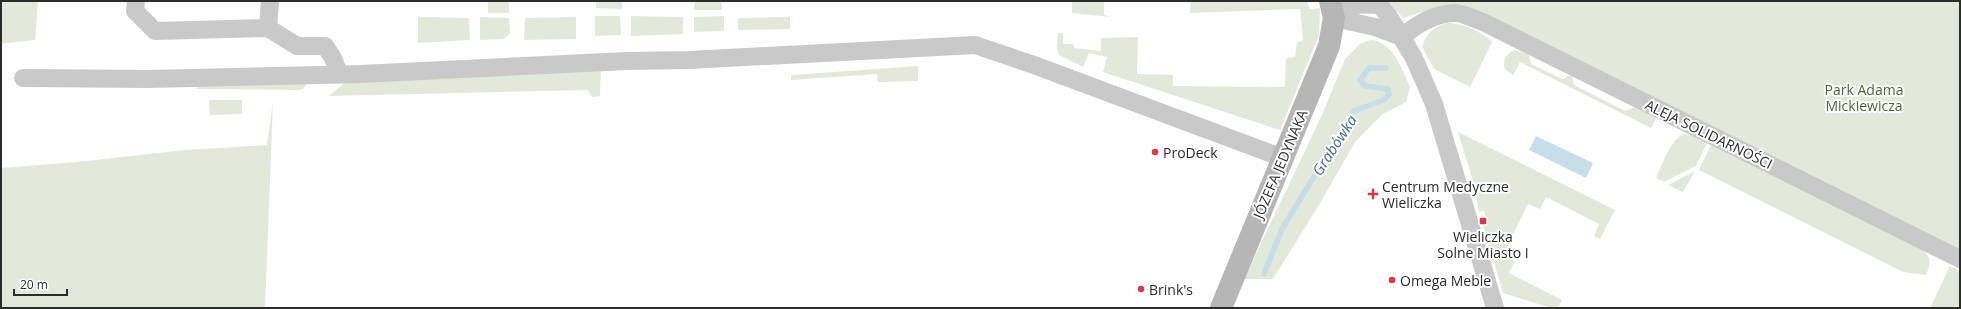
<svg xmlns="http://www.w3.org/2000/svg" width="1961" height="309" font-family="'Open Sans',sans-serif">
<rect width="100%" height="100%" fill="#fff"/>
<!-- green -->
<path fill="#e3e9da" d="M1 1H38L35 40 1 44Z
M488 1H509V13H488Z
M596 1H622V9L596 8Z
M695 1H721L722 10H694Z
M1072 1H1104V15L1111 17 1072 13Z
M1191 1H1307L1310 9 1320 8 1319 35 1280 130 1103 72 1107 57 1089 53 1083 67 1059 55 1057 46 1058 33H1063V44H1073L1074 48 1101 51V38L1138 37 1137 74 1173 75V86L1285 87 1286 58 1295 57 1297 42 1303 41 1300 9 1190 13Z
M1388 1H1960V252L1486 15 1461 4 1438 7 1403 18Z
M595 16H620L621 35 595 36Z
M631 16 683 17V34L631 36Z
M724 16V31L694 32V17Z
M418 17 469 18 470 40 418 43Z
M480 17 509 18 510 33 504 39 480 40Z
M576 17V39L524 40 525 18Z
M790 17V29L738 30V18Z
M1448 23C1462 23 1483 32 1492 42L1470 87 1434 69 1422 47C1426 34 1434 26 1448 23Z
M1370 40C1392 40 1403 70 1410 87L1406 102 1383 114 1355 142 1322 200 1273 279H1244L1321 117 1345 59 1360 44Z
M1514 50 1529 54 1531 64 1562 79 1572 75 1574 85 1625 111 1636 107 1657 117 1651 128 1520 62 1513 75 1504 68C1503 60 1507 53 1514 50Z
M918 66V81L878 82 877 74 791 80V75Z
M601 69 600 96 592 97 588 90 329 96 349 79Z
M305 83 306 85 303 89 299 90 196 89 199 86Z
M209 100H242V114L210 115Z
M273 101 265 308H1V168L77 162 185 150 267 145Z
M1458 132 1615 210 1600 239 1594 236 1599 224 1546 197 1540 209 1528 204 1503 255 1515 261 1509 273 1562 300 1558 308H1551L1503 293 1483 225 1488 223 1484 211 1479 212 1472 178Z
M1684 134 1692 135 1707 143 1696 166 1664 182 1656 178C1663 164 1669 141 1684 134Z
M1711 145 1921 249C1932 257 1931 264 1926 275L1903 272 1699 170Z
M1695 171 1683 192 1668 185Z
M1950 266 1960 271V308H1930Z"/>
<!-- water -->
<path fill="#c7dde8" d="M1536 136 1593 163 1586 178 1529 150Z"/>
<g fill="none" stroke-linecap="round" stroke-linejoin="round">
<!-- stream -->
<path stroke="#c7dde8" stroke-width="5.5" d="M1264 274 1282 229 1354 111 1384 100 1389 94 1388 89 1365 86 1360 80 1369 68H1386"/>
<!-- street -->
<path stroke="#c9c9c9" stroke-width="18" d="M136 1 135 11 155 31 268 28 297 46H325L333 58 339 74
M1376 1 1388 15 1414 58 1434 104 1495 308
M1334 18 1375 27 1402 37
M1334 18C1351 3 1358 4 1380 5
M268 28 270 1
M1402 37C1417 24 1435 13 1456 13 1464 13 1475 20 1483 22L1960 259
M23 78 148 79 361 74 627 61 689 60 975 45 1034 65 1283 158"/>
<!-- secondary -->
<path stroke="#b6b6b6" stroke-width="22" d="M1221 308 1329 46 1334 18 1330 1"/>
</g>
<!-- markers -->
<g fill="#da374b" stroke="#fff" stroke-width="1.5">
<circle cx="1155" cy="152" r="4"/>
<path d="M1371 188h4v4h4v4h-4v4h-4v-4h-4v-4h4z"/>
<rect x="1479" y="217" width="8" height="8" rx="2"/>
<circle cx="1392" cy="280" r="4"/>
<circle cx="1141" cy="289" r="4"/>
</g>
<g text-anchor="middle" dominant-baseline="central" stroke-width="4" stroke-linejoin="round" paint-order="stroke">
<!-- park labels -->
<g font-size="14" fill="#51643c" stroke="#fff">
<text x="1864" y="89">Park Adama<tspan x="1864" dy="16">Mickiewicza</tspan></text>
</g>
<!-- street labels -->
<g font-size="14" fill="#2c2c2c" stroke="#fff">
<text transform="translate(1709 134) rotate(26)">ALEJA SOLIDARNOŚCI</text>
<text transform="translate(1280 164) rotate(-67)">JÓZEFA JEDYNAKA</text>
</g>
<!-- poi labels -->
<g font-size="14" fill="#2c2c2c" stroke="#fff" text-anchor="start">
<text x="1163" y="152">ProDeck</text>
<text x="1382" y="186">Centrum Medyczne<tspan x="1382" dy="16">Wieliczka</tspan></text>
<text x="1483" y="236" text-anchor="middle">Wieliczka<tspan x="1483" dy="16">Solne Miasto I</tspan></text>
<text x="1400" y="280">Omega Meble</text>
<text x="1149" y="289">Brink's</text>
</g>
<!-- water labels -->
<g font-size="15" font-style="italic" fill="#3f7088" stroke="#fff">
<text transform="translate(1334 145) rotate(-57)">Grabówka</text>
</g>
</g>
<!-- border -->
<rect width="1961" height="309" fill="none" stroke="#2c2c2c" stroke-width="4"/>
<!-- scale -->
<path d="M14 289v6h53v-6" fill="none" stroke="#2c2c2c" stroke-width="2"/>
<text x="20" y="289" font-size="12" fill="#2c2c2c" stroke="#ffffff" stroke-width="3" paint-order="stroke">20 m</text>
</svg>
